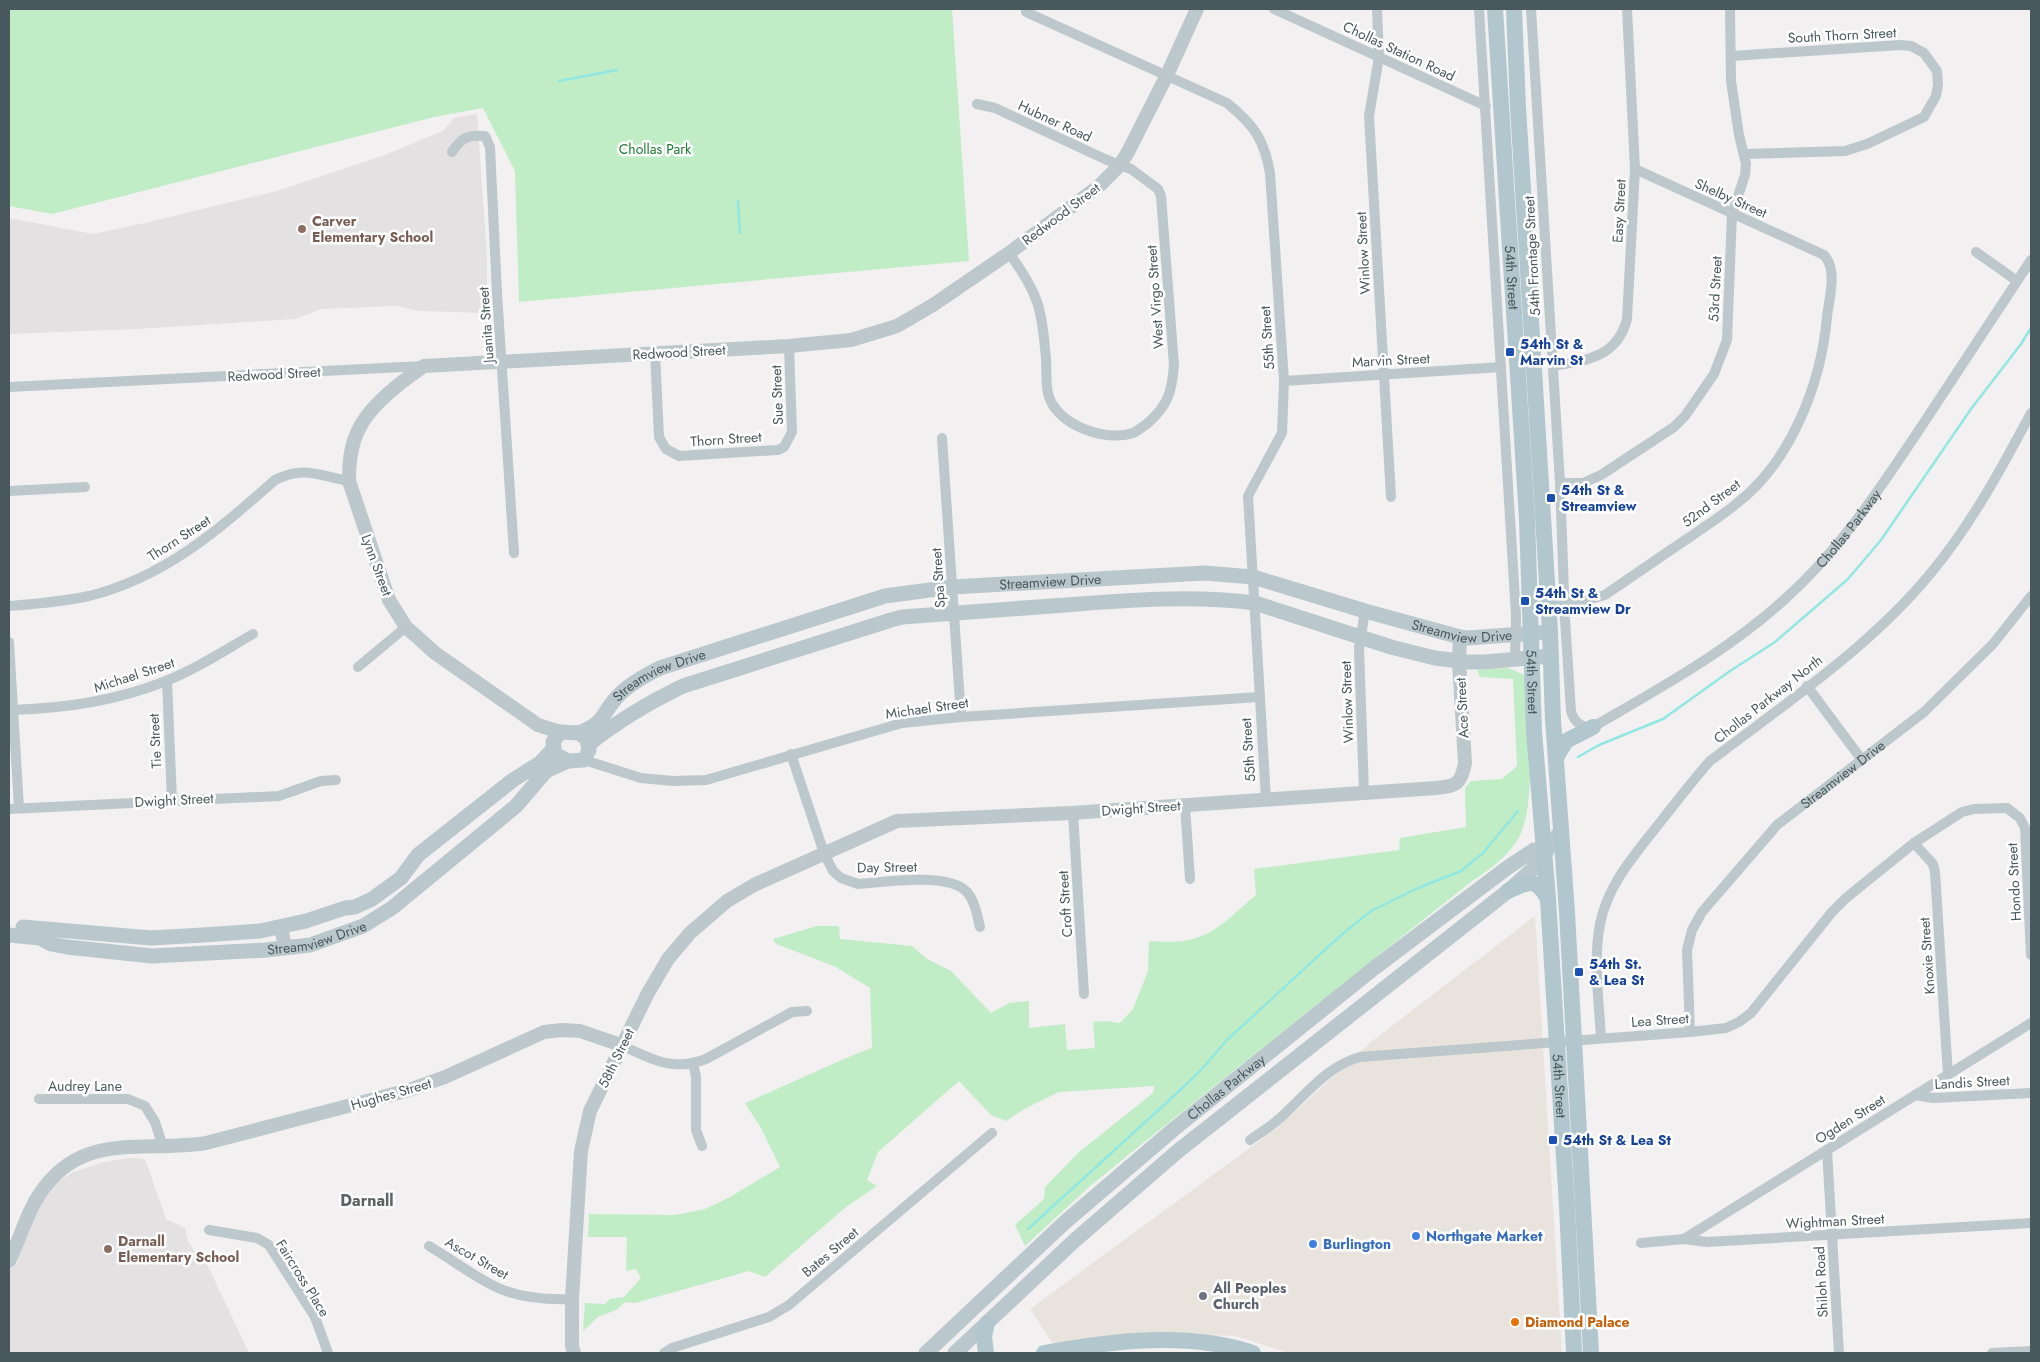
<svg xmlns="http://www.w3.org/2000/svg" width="2040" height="1362" font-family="Jost,sans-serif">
<rect width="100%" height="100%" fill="#f2f0f0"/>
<!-- commercial -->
<path fill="#e9e3dd" d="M1535 916 1562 1353H1288L1236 1336 1164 1334 1056 1348 1030 1309 1277 1128 1371 1042Z"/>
<!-- education -->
<path fill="#e3e1e2" d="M477 114 487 256V313L419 311 398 306 321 309 295 319 136 329 9 334V218L93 234 145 223 277 191 385 155 443 131 454 118Z
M129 1158 145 1159 166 1219 185 1228 188 1241 198 1256 206 1262 249 1353H9V1271L17 1263 42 1196 59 1181 73 1172 104 1162Z"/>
<!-- green -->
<path fill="#c1edc6" d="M9 9H952L969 261 519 302 515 171 483 108 434 117 52 214 9 206Z
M1509 668 1524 675C1527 716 1540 810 1515 844 1503 860 1489 870 1472 881L1133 1151 1088 1188 1025 1246 1015 1225 1044 1199 1045 1187 1078 1153 1153 1093 1154 1086 1059 1092 1024 1109 1006 1121 991 1115 959 1081 878 1152 867 1180 877 1186 846 1207 765 1277 749 1271 635 1303 625 1302 616 1310 598 1317 583 1331 585 1303 605 1304 610 1299 624 1297 641 1278 636 1269 626 1271 627 1237H588L589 1214 675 1215 705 1209 730 1197 780 1167 761 1128 745 1103C788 1085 829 1064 872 1048L870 988 834 966 776 944 773 939 817 926H839L840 939 912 946 927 959 951 971 991 1013 1009 1003 1029 1001V1028L1065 1024 1067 1050 1095 1048 1093 1022 1106 1021 1120 1023 1133 1009 1148 971 1149 941C1163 942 1181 943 1196 938 1219 931 1238 910 1256 895L1254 869 1399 850 1400 838 1466 827 1465 788 1471 781 1502 779 1517 766 1513 679 1480 677 1477 670Z"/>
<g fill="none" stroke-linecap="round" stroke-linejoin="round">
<!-- stream -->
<path stroke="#91e7e1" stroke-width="2.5" d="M559 81 617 70
M738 201 740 233
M1578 757 1599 745 1663 719 1730 671 1775 642 1848 579 1881 540 1971 409 2021 344 2031 328
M1028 1229 1176 1094 1201 1070 1227 1040 1340 936 1371 911 1418 888 1461 871 1483 853 1518 811"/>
<!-- minor -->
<g stroke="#bcc8cc" stroke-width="10">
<path d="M1274 9 1486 106"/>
<path d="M1377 9 1379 57 1369 116 1391 497"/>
<path d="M1479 9 1516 616 1515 659"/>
<path id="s1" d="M1531 9 1560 483 1565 619 1571 711C1574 722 1582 728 1593 727 1660 688 1728 651 1785 599 1842 548 1883 484 1925 421 1960 367 1996 314 2031 260"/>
<path d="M1026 12 1227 103C1254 125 1264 139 1270 173L1284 381 1282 433 1248 496 1266 799"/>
<path d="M1732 56 1900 45 1911 46 1924 53 1937 71 1938 84 1936 96 1924 117 1867 144 1845 151 1744 154"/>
<path d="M977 104 995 108 1107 160 1131 169 1158 189 1161 196 1174 365C1172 390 1169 404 1149 422 1144 426 1139 430 1133 433 1106 442 1059 426 1049 397 1045 386 1047 370 1046 359 1042 309 1039 294 1009 253"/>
<path d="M452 152C462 137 467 135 485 136L490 147 497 293 514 553"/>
<path d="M1976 252 2017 281"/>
<path d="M655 353 659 437 666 449 679 456 778 450 784 447 792 432 789 346"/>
<path d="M1553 366C1586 360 1617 358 1627 319L1635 169 1627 9"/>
<path d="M1284 381 1501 367"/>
<path d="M9 387 423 366"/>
<path d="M942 438 961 717"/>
<path d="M1560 483H1583L1601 475 1674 427 1685 416 1714 374 1727 340 1732 214 1745 175 1746 164 1739 135 1731 81 1730 9"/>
<path d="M9 491 85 487"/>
<path d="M1530 604 1580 602 1605 595C1634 575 1663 555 1693 535 1707 525 1723 515 1736 504 1791 462 1821 384 1827 317 1829 298 1838 270 1824 255L1635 169"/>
<path d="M9 606C35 604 62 602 89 596 165 577 217 531 275 480 304 465 320 476 349 481"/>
<path d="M9 642 19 808"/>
<path d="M358 667 406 627"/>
<path d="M167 681 172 800"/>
<path d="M1807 686 1862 760"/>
<path d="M13 710C66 708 116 701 166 681 197 669 225 650 253 634"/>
<path d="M791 754 824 853 833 871 841 878 858 884C885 882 948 872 967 892 975 901 977 915 980 927"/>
<path d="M584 760 641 778 673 781 706 780 902 723 961 717 1259 697"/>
<path d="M1364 792 1359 648 1365 611"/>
<path d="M1185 805 1190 879"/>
<path d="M9 809 279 796 321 781 336 780"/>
<path d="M1073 813 1084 994"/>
<path d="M1914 843 1933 864 1935 872 1948 1075"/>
<path id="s2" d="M1690 1032 1687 950 1692 930 1702 912 1777 825 1924 712 1993 644 2031 596"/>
<path d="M1601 1038C1599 1001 1593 961 1600 924 1608 883 1637 852 1662 820 1678 800 1693 780 1710 761 1786 703 1869 648 1930 574 1971 525 2001 469 2031 413"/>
<path d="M621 1045C652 1059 672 1072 706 1059L792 1012 807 1011"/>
<path d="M693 1063 696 1077V1130L702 1146"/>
<path d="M1915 1095 1933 1098 2031 1093"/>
<path d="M39 1099H128L145 1106 155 1122 163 1147"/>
<path d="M1250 1140C1260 1133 1270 1127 1279 1119 1304 1097 1326 1066 1360 1057L1690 1032 1726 1028 1739 1022 1751 1013 1832 912 1846 898 1914 843 1962 812 1974 809 2007 808 2020 818 2025 828 2031 955"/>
<path d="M1827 1150 1839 1353"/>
<path d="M209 1230 257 1238 269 1245 315 1317 328 1353"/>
<path d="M1684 1239 2031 1023"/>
<path d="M1641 1243 1684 1239 1707 1242 2031 1223"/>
<path d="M429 1246C451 1259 473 1276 496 1287 519 1298 546 1300 572 1299"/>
<path d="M664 1353 672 1348 769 1317 789 1305 992 1133"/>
<path d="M1992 1353 2031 1351"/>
</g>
<!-- tertiary -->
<path stroke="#bcc8cc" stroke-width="14" d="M560 732 538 725 435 653 406 627 389 600 349 481C349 464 350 447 358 431 368 407 402 381 424 366L789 346 851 340 897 326 933 305 1009 253 1099 186 1120 165 1128 152 1166 77 1197 9
M281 927 285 947
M9 1261C20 1240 26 1214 39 1195 81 1130 142 1153 206 1143L409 1090 445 1077 544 1032 562 1030 580 1031 621 1045
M574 1353 572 1346V1299L581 1151 590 1111 648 993 668 959 690 933 727 901 754 885 897 821 1071 813 1436 788C1457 786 1461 784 1465 763L1459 661 1460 637"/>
<!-- secondary -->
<g stroke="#bac8cd" stroke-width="15">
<path d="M560 732 579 733 587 739 589 750 584 760 568 761 555 754 553 742Z"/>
<path id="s3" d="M579 733C608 722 601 712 620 694 631 683 646 675 660 668L885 596 952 587 1205 573 1253 577 1365 611 1460 637 1468 638 1550 632"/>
<path d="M589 744C618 721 650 702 683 686L891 620 902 617C957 613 1011 609 1065 605 1128 600 1192 595 1255 603L1391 647 1435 658 1467 662H1485L1551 656"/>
<path d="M23 927 151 938 203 935 260 931 306 921 345 908 355 907 372 899 401 878 418 855 513 780 540 763 553 749"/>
<path id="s4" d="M9 935 40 938 51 944 67 947 152 956 266 950 310 945 363 926 392 908 516 806 546 771 568 761"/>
<path id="s5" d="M926 1353 1064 1223 1174 1129 1373 969 1507 868 1534 850 1545 853"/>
<path d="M955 1353 1074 1241 1178 1151 1508 891 1535 867 1561 831"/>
</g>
<!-- primary -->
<g stroke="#b1c7cd" stroke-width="16">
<path id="s6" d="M1495 9 1527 519 1534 731 1548 899 1567 1206 1574 1353"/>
<path d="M1514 9 1518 107 1550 632 1553 720 1567 912 1591 1353"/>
<path d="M1557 756 1566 741 1593 727"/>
<path d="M1508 891C1529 881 1536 877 1548 899"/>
<path d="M986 1353 984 1336 987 1323"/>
<path d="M1044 1353C1111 1341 1187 1331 1253 1353"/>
</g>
</g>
<!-- markers -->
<g fill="#8d6e63" stroke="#fff" stroke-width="2">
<circle cx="302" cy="229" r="5"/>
<circle cx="108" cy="1249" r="5"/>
</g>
<g fill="#1a4fb4" stroke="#fff" stroke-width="2">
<rect x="1505" y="347" width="10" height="10" rx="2.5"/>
<rect x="1546" y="493" width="10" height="10" rx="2.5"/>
<rect x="1520" y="596" width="10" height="10" rx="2.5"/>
<rect x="1574" y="967" width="10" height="10" rx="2.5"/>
<rect x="1548" y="1135" width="10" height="10" rx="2.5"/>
</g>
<g fill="#3f7fe0" stroke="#fff" stroke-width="2">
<circle cx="1416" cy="1236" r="5"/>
<circle cx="1313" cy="1244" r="5"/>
</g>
<circle fill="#6b7280" stroke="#fff" stroke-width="2" cx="1203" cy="1296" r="5"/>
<circle fill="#e8710a" stroke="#fff" stroke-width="2" cx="1515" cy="1322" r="5"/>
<g text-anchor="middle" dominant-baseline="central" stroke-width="5" stroke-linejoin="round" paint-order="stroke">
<!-- street labels -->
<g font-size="14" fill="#49585c" stroke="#fff">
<text transform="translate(1842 35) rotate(-3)">South Thorn Street</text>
<text transform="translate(1399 51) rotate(25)">Chollas Station Road</text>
<text transform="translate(1055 121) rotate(25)">Hubner Road</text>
<text transform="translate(1731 198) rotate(24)">Shelby Street</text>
<text transform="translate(1619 211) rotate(-87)">Easy Street</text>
<text transform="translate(1061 214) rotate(-37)">Redwood Street</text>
<text transform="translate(1363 253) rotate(-93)">Winlow Street</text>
<text transform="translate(1532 256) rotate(-93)">54th Frontage Street</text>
<text stroke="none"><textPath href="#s6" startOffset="269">54th Street</textPath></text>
<text transform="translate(1715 289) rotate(-87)">53rd Street</text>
<text transform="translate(1155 297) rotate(-94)">West Virgo Street</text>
<text transform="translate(486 325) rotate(-94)">Juanita Street</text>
<text transform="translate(1267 338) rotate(-94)">55th Street</text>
<text transform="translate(679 352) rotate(-3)">Redwood Street</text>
<text transform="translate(1391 360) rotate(-3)">Marvin Street</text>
<text transform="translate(274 374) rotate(-3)">Redwood Street</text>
<text transform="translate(777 395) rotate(-92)">Sue Street</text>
<text transform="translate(726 439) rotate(-4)">Thorn Street</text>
<text transform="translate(1711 503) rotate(-37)">52nd Street</text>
<text stroke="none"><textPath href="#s1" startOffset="1059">Chollas Parkway</textPath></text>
<text transform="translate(179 538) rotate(-33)">Thorn Street</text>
<text transform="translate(377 565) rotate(70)">Lynn Street</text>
<text transform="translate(938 578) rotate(-94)">Spa Street</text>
<text stroke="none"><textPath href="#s3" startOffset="508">Streamview Drive</textPath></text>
<text stroke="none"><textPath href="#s3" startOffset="928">Streamview Drive</textPath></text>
<text transform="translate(134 675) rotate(-18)">Michael Street</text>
<text stroke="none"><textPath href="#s3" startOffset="102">Streamview Drive</textPath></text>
<text stroke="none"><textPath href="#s6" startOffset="674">54th Street</textPath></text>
<text transform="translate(1768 699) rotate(-38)">Chollas Parkway North</text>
<text transform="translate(1347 702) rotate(-92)">Winlow Street</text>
<text transform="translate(927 708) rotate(-8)">Michael Street</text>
<text transform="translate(1462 708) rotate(-93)">Ace Street</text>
<text transform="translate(155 741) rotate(-93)">Tie Street</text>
<text transform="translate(1248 750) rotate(-94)">55th Street</text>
<text stroke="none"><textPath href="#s2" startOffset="321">Streamview Drive</textPath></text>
<text transform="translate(174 800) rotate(-3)">Dwight Street</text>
<text transform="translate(1141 808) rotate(-4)">Dwight Street</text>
<text transform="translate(887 867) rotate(-1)">Day Street</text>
<text transform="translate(2014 882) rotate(-93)">Hondo Street</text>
<text transform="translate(1065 904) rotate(-94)">Croft Street</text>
<text stroke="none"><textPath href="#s4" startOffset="312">Streamview Drive</textPath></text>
<text transform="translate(1927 956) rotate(-94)">Knoxie Street</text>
<text transform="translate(1660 1020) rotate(-4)">Lea Street</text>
<text transform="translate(616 1058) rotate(-64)">58th Street</text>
<text transform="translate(1972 1082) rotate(-3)">Landis Street</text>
<text stroke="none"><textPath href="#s6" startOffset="1079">54th Street</textPath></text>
<text x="85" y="1086">Audrey Lane</text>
<text stroke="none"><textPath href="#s5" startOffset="401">Chollas Parkway</textPath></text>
<text transform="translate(391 1094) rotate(-16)">Hughes Street</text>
<text transform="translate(1850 1119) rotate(-32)">Ogden Street</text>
<text transform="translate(1835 1221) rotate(-3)">Wightman Street</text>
<text transform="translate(830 1252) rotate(-40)">Bates Street</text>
<text transform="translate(477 1258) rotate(30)">Ascot Street</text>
<text transform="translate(303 1278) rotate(58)">Faircross Place</text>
<text transform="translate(1821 1282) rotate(-93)">Shiloh Road</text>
</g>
<!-- park labels -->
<g font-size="14" fill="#1d7a32" stroke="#fff">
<text x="655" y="149">Chollas Park</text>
</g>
<!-- education labels -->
<g font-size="14" font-weight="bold" fill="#785e54" stroke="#fff" text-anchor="start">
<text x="312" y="221">Carver<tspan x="312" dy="16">Elementary School</tspan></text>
<text x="118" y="1241">Darnall<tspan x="118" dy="16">Elementary School</tspan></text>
</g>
<!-- transit labels -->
<g font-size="14" font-weight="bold" fill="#164399" stroke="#fff" text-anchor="start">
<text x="1520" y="344">54th St &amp;<tspan x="1520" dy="16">Marvin St</tspan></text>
<text x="1561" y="490">54th St &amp;<tspan x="1561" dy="16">Streamview</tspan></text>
<text x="1535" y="593">54th St &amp;<tspan x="1535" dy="16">Streamview Dr</tspan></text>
<text x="1589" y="964">54th St.<tspan x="1589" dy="16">&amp; Lea St</tspan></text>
<text x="1563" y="1140">54th St &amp; Lea St</text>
</g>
<!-- shop labels -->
<g font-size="14" font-weight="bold" fill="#366cbe" stroke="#fff" text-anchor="start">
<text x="1426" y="1236">Northgate Market</text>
<text x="1323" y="1244">Burlington</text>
</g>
<!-- worship labels -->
<g font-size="14" font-weight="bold" fill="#5b616d" stroke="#fff" text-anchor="start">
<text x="1213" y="1288">All Peoples<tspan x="1213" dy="16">Church</tspan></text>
</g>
<!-- food labels -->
<g font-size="14" font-weight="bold" fill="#c56008" stroke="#fff" text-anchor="start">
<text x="1525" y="1322">Diamond Palace</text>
</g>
<!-- quarter labels -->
<g font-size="16" font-weight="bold" fill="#5d6264" stroke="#fff">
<text x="367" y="1200">Darnall</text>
</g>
</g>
<!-- border -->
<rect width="2040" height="1362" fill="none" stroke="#49585c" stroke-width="20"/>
</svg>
